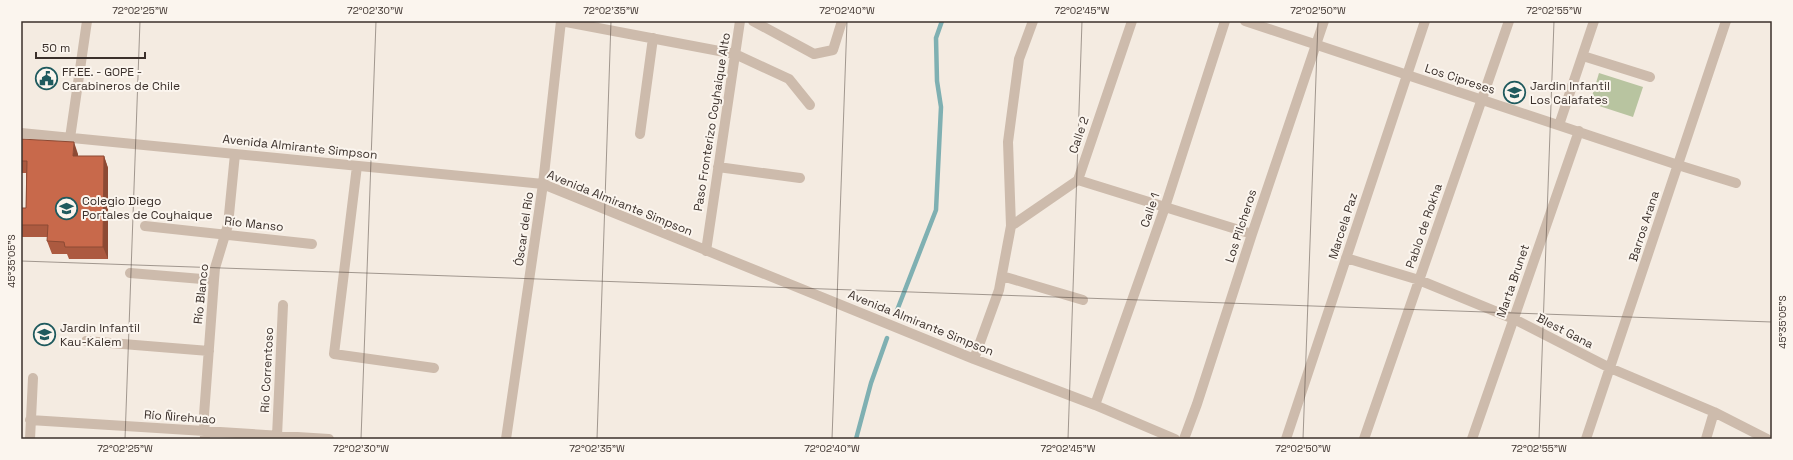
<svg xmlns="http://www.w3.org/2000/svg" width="1793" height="460" font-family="'Space Grotesk',sans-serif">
<rect width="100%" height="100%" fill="#f4ebe1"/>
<!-- green -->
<path fill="#b8c4a0" d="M1599 73 1643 87 1633 117 1590 103Z"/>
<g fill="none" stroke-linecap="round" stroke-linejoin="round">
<!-- stream -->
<path stroke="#7fb0b2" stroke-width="4.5" d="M896 313 936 210 941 107 937 81 936 38 942 21
M856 439 871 383 887 338"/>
<!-- minor -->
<path stroke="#cdbbac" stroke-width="10" d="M753 21 814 54 833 50 842 21
M1245 21 1678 165 1736 183
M1583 56 1650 77
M1559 125 1594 21
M21 133 543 184 974 359 1095 405 1175 439
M640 134 653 38
M70 138 87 21
M357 166 334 354 434 368
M718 167 800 178
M1078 180 1252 234
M145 226 312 244
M1011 226 1078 180 1132 21
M706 251 740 21
M1346 258 1419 280 1514 319 1610 368 1714 412 1767 439
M130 273 214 280
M1002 276 1083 300
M86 341 209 351
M974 359 999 290 1011 226 1008 142 1019 59 1033 21
M1095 405 1165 207 1225 21
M30 420 329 439
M277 436 283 305
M30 439 33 378
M205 439 204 415 214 280 215 268 228 225 235 154
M506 439 543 184 561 21 735 54 789 79 810 105
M1184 439 1197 404 1252 234 1324 21
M1286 439 1425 21
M1364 439 1509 21
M1472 439 1579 131
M1586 439 1726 21
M1706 439 1714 412"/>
</g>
<!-- wall -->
<path fill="#ac5a40" d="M21 139 78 154V156H104L108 168V259H69L67 254H52L47 241 48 237H21V208H26V173H21Z"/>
<!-- shaded-wall -->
<path fill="#8c4a34" d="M74 142 78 154 77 168 73 156Z
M104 156 108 168V259L103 247Z"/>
<!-- building -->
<path fill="#c8694b" stroke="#8c4a34" d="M21 139 74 142 73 156H104L103 247H65L64 242 47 241 48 225H21V208H26L27 161H21Z"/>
<!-- ticks -->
<path fill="none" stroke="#3b302b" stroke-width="1" stroke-opacity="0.45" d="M21 261 1772 322M125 439 140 21M361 439 376 21M597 439 611 21M832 439 847 21M1068 439 1082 21M1303 439 1318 21M1539 439 1554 21"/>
<!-- icons -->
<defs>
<symbol id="civic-ring" viewBox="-11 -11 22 22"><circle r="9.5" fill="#fbf5ee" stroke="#1f5a5e" stroke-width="1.5"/><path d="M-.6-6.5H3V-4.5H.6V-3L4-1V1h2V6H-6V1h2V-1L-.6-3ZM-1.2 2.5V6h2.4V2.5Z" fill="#1f5a5e"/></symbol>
<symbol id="school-ring" viewBox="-11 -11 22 22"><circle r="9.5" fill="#fbf5ee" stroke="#1f5a5e" stroke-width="1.5"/><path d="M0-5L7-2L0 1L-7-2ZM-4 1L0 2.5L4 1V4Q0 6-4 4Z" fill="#1f5a5e"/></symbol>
</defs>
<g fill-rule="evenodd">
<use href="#civic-ring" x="34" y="66" width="25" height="25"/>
<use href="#school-ring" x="1502" y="80" width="25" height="25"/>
<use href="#school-ring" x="54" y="196" width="25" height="25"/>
<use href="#school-ring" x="32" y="322" width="25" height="25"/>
</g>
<g text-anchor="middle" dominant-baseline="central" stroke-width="4" stroke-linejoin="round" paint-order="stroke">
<!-- poi labels -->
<g font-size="12" fill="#3b302b" stroke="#fbf5ee" text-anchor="start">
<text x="62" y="72">FF.EE. - GOPE -<tspan x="62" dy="14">Carabineros de Chile</tspan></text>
<text x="1530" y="86">Jardin Infantil<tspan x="1530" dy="14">Los Calafates</tspan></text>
<text x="82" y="201">Colegio Diego<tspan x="82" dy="14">Portales de Coyhaique</tspan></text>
<text x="60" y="328">Jardin Infantil<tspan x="60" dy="14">Kau-Kalem</tspan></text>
</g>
<!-- street labels -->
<g font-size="12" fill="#3b302b" stroke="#fbf5ee">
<text transform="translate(1460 79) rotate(18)">Los Cipreses</text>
<text transform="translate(712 122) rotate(-81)">Paso Fronterizo Coyhaique Alto</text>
<text transform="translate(1079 135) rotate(-71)">Calle 2</text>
<text transform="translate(300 147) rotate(6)">Avenida Almirante Simpson</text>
<text transform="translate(620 203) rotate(22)">Avenida Almirante Simpson</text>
<text transform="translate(1150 210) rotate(-71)">Calle 1</text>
<text transform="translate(254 224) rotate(6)">Río Manso</text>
<text transform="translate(1241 226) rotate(-72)">Los Pilcheros</text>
<text transform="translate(1343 226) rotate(-72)">Marcela Paz</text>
<text transform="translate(1424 226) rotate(-71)">Pablo de Rokha</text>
<text transform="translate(1644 226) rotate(-72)">Barros Arana</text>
<text transform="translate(524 229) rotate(-82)">Óscar del Río</text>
<text transform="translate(1513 281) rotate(-71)">Marta Brunet</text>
<text transform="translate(201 294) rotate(-84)">Río Blanco</text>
<text transform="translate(921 323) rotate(22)">Avenida Almirante Simpson</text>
<text transform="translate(1565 331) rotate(27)">Blest Gana</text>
<text transform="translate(267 370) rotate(-87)">Río Correntoso</text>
<text transform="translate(180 417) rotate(4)">Río Ñirehuao</text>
</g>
</g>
<!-- border -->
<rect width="1793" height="460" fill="none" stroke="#fbf5ee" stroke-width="44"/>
<!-- scale -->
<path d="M36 52v6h109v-6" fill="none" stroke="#3b302b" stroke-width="2"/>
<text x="42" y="52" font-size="12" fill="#3b302b" stroke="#fbf5ee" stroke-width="3" paint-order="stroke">50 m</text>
<rect x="22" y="22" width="1749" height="416" fill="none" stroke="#3b302b" stroke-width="1.5"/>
<g font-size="10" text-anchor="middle" fill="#3b302b">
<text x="140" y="14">72°02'25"W</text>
<text x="375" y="14">72°02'30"W</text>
<text x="611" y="14">72°02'35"W</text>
<text x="847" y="14">72°02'40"W</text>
<text x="1082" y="14">72°02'45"W</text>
<text x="1318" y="14">72°02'50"W</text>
<text x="1554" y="14">72°02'55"W</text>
<text transform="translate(11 261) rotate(-90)" y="4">45°35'05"S</text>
<text transform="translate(1782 322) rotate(-90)" y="4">45°35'05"S</text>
<text x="125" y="452">72°02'25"W</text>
<text x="361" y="452">72°02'30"W</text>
<text x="597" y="452">72°02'35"W</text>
<text x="832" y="452">72°02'40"W</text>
<text x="1068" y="452">72°02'45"W</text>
<text x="1303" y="452">72°02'50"W</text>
<text x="1539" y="452">72°02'55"W</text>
</g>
</svg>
